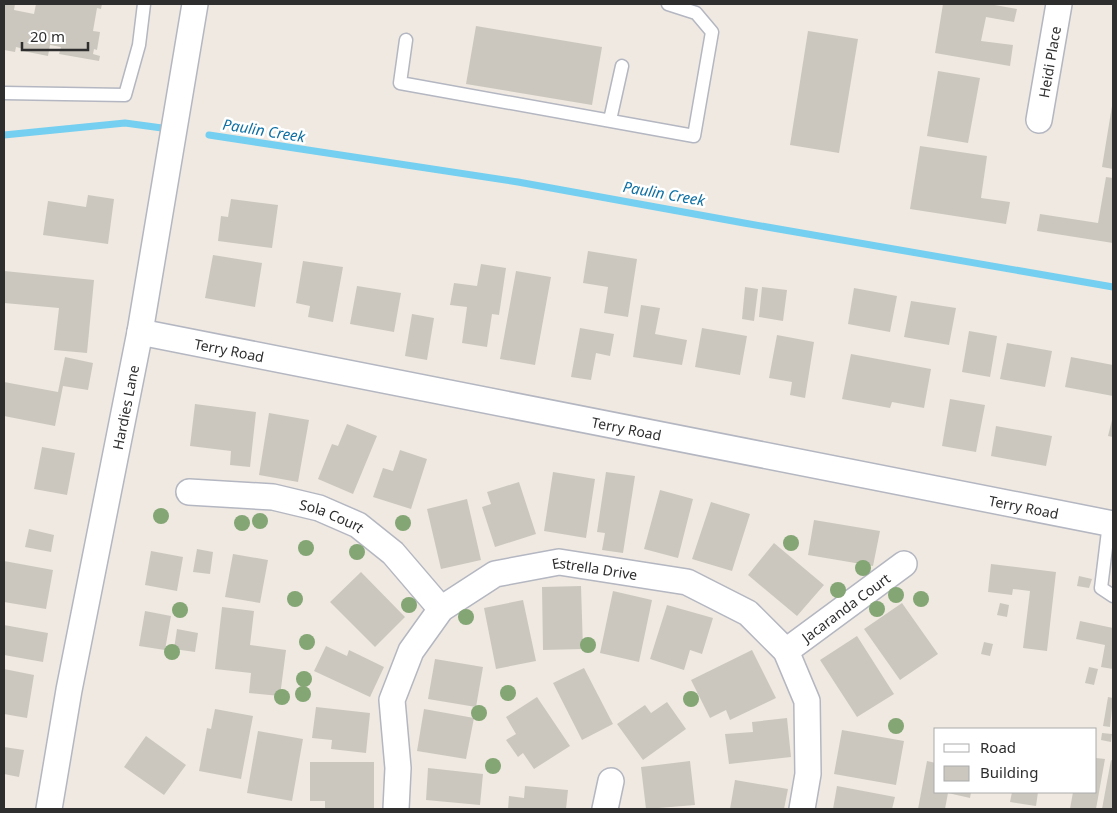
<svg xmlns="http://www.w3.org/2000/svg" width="1117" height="813" font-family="'Noto Sans',sans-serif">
<rect width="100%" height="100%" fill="#efe9e1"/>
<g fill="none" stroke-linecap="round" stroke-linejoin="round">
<!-- stream -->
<path stroke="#75cff0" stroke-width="7" d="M4 135 125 123 162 128
M209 135 518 182 744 223 1113 287"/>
</g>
<!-- building -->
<path fill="#cbc7bf" d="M4 4H15L14 10 34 14 36 4H102L101 9 97 8 93 31 100 32 97 50 94 49 93 54 100 56 99 61 59 54 61 47 50 45 48 56 23 51 24 49 16 47 15 52 4 50Z
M943 4H989L1017 9 1014 22 986 17 981 41 1013 45 1010 66 935 53Z
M476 26 602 47 592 105 466 84Z
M808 31 858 39 839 153 790 145Z
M938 71 980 78 968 143 927 136Z
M1112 106H1113V169L1102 167Z
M920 146 987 156 981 198 1010 202 1006 224 910 209Z
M1106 177 1113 178V243L1037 231 1040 214 1098 223Z
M88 195 114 199 108 244 43 235 48 201 86 207Z
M231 199 278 205 272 248 218 241 221 216 228 217Z
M588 251 637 259 628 317 604 313 608 287 583 283Z
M213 255 262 263 255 307 205 298Z
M303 261 343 267 333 322 308 317 310 306 296 303Z
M481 264 506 268 499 315 492 314 487 347 462 343 467 307 450 305 454 283 477 286Z
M4 271 94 280 87 353 54 350 59 308 4 303Z
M516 271 551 277 535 365 500 359Z
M357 286 401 293 394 332 350 324Z
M745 287 758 289 754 321 742 319Z
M762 287 787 290 783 321 759 317Z
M854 288 897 296 890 332 848 324Z
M911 301 956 308 949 345 904 337Z
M641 305 660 308 655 334 687 340 682 365 633 357Z
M412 314 434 318 427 360 405 356Z
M580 328 614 334 610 356 596 353 591 380 571 377Z
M702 328 747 336 740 375 695 367Z
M969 331 997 336 990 377 962 372Z
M777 335 814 342 805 398 790 395 792 382 769 378Z
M1007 343 1052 351 1045 387 1000 379Z
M851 354 931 369 924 408 892 402 890 408 842 399Z
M65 357 93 363 88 390 63 386 55 426 4 416V382L58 392Z
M1071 357 1113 365V396L1065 387Z
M950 399 985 405 976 452 942 446Z
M195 404 256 412 250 467 230 465 231 451 190 446Z
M269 413 309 420 298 482 259 475Z
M1113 416V437L1108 436Z
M347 424 377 436 353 494 318 479 332 444 338 446Z
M996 426 1052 436 1046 466 991 456Z
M42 447 75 453 67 495 34 489Z
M400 450 427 459 411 509 373 497 383 468 393 471Z
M553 472 595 479 586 538 544 531Z
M606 472 635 476 623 553 602 550 605 533 597 532Z
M519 482 536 534 495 547 482 507 491 504 487 492Z
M660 490 693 499 678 558 644 549Z
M467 499 481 560 441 569 427 509Z
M711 502 750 514 732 571 692 559Z
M814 520 880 531 873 566 808 555Z
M29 529 54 535 51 552 25 547Z
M774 543 824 585 797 616 748 575Z
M197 549 213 552 210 574 193 572Z
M151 551 183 557 177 591 145 585Z
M233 554 268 560 260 603 225 597Z
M4 561 53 570 46 609 4 602Z
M991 564 1056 572 1047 651 1023 648 1030 591 1013 589 1012 595 988 592Z
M361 572 405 617 375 647 330 602Z
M1079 576 1092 579 1089 588 1077 586Z
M581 586 583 649 543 650 542 587Z
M613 591 652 600 639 662 600 653Z
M523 600 536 661 496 669 484 608Z
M902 603 938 654 900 680 864 629Z
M1000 603 1009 605 1007 617 997 615Z
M667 605 713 618 702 654 690 650 684 670 650 659Z
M222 607 254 611 250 645 286 650 280 696 249 693 251 673 215 669Z
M145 611 171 616 165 650 139 646Z
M1080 621 1113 628V669L1101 667 1105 645 1076 639Z
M4 625 48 633 43 662 4 655Z
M177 629 198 633 195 652 174 649Z
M857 636 894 694 857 717 820 660Z
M984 642 993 644 990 656 981 654Z
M326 646 347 656 349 650 384 667 370 697 314 671Z
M752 650 776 698 730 720 726 710 710 718 691 680Z
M435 659 483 667 476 707 428 699Z
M1089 667 1098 669 1094 685 1085 683Z
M584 668 613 724 582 740 553 683Z
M4 669 34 675 27 718 4 714Z
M537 697 570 746 534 769 523 753 518 757 506 740 516 734 506 717Z
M1108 697 1113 698 1110 727 1103 726Z
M667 702 686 729 643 760 617 724 645 705 651 713Z
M316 707 370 713 366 753 331 749 332 740 312 738Z
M215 709 253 716 241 779 199 771 207 728 211 729Z
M424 709 474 718 466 759 417 751Z
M787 718 791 757 729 764 725 734 753 732 752 722Z
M842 730 904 741 896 785 834 774Z
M258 731 303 739 292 801 247 793Z
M1102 733 1112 734 1111 742 1101 740Z
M146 736 186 765 164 795 124 767Z
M4 747 24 750 19 777 4 774Z
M1096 758 1105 759 1096 809H1070L1073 792H1096Z
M1111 760 1113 761V809H1102Z
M690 761 695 805 646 809 641 767Z
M927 761 936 763V792H971L970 798 948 793 945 809H918Z
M310 762H374V808H325V801H310Z
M428 768 483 774 480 805 426 800Z
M735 780 788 789 784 809H730Z
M525 786 568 790 566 809H508L509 796 524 798Z
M837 786 895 797 892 809H833Z
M1012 792H1038L1036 806 1010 802Z"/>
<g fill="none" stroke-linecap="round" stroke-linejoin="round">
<defs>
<path id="lane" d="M406 40 400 83 694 136 712 32 696 13 668 4
M4 93 125 95 139 45 144 4
M610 120 622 66
M1109 523 1101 588 1113 596"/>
<g id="street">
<path id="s1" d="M1039 120 1059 4"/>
<path id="s2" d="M140 332 1113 524"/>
<path id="s3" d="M189 492 273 497 319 508 358 525 393 553 441 609"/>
<path id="s4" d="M786 651 904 564"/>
<path id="s5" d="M49 809 69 690 140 332 195 4"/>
<path id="s6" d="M396 809 398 768 392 700 411 651 441 609 495 574 559 562 687 582 748 613 786 651 807 701 808 774 802 809"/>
<path d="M605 809 611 781"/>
</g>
</defs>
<!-- lane casing -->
<use href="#lane" stroke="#b4b7c1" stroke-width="15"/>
<!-- street casing -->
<use href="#street" stroke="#b4b7c1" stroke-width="28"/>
<!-- lane -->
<use href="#lane" stroke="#fff" stroke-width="12"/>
<!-- street -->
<use href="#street" stroke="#fff" stroke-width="25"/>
</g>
<!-- trees -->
<g fill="#84a574">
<circle cx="161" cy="516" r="8"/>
<circle cx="260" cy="521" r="8"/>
<circle cx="242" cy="523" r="8"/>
<circle cx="403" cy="523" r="8"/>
<circle cx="791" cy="543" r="8"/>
<circle cx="306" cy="548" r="8"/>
<circle cx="357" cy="552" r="8"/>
<circle cx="863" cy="568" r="8"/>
<circle cx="838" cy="590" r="8"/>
<circle cx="896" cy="595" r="8"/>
<circle cx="295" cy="599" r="8"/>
<circle cx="921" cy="599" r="8"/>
<circle cx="409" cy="605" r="8"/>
<circle cx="877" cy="609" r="8"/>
<circle cx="180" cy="610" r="8"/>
<circle cx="466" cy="617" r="8"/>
<circle cx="307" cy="642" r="8"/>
<circle cx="588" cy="645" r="8"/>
<circle cx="172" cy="652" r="8"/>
<circle cx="304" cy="679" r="8"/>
<circle cx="508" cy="693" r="8"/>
<circle cx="303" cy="694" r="8"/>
<circle cx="282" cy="697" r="8"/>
<circle cx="691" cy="699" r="8"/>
<circle cx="479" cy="713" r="8"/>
<circle cx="896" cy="726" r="8"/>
<circle cx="493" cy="766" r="8"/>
</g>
<g text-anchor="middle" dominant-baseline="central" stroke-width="5" stroke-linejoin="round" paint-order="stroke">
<!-- street labels -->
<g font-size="14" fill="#2e2e2e" stroke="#fff">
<text stroke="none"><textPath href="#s1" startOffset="59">Heidi Place</textPath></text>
<text stroke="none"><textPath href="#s2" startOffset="91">Terry Road</textPath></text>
<text stroke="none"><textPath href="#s5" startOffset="409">Hardies Lane</textPath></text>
<text stroke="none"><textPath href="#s2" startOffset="496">Terry Road</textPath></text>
<text stroke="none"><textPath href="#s2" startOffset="901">Terry Road</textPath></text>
<text stroke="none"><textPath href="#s3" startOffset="146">Sola Court</textPath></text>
<text stroke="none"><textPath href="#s6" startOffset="379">Estrella Drive</textPath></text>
<text stroke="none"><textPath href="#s4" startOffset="74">Jacaranda Court</textPath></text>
</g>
<!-- water labels -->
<g font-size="15" font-style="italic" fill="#0d6fa3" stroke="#fff">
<text transform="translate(264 130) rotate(9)">Paulin Creek</text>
<text transform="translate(664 193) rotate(10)">Paulin Creek</text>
</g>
</g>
<!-- border -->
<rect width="1117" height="813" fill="none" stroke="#2e2e2e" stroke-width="10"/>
<!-- legend -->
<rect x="934" y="728" width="162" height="65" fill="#ffffff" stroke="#ababab"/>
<rect x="944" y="744" width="25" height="8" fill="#ffffff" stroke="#ababab"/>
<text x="980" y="753" font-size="15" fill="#2e2e2e">Road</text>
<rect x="944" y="766" width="25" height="15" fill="#cbc7bf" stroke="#ababab"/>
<text x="980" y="778" font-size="15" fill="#2e2e2e">Building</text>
<!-- scale -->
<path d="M22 42v8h66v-8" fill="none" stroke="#2e2e2e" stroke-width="2.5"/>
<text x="30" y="42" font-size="15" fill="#2e2e2e" stroke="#ffffff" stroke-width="4" paint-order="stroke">20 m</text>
</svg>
